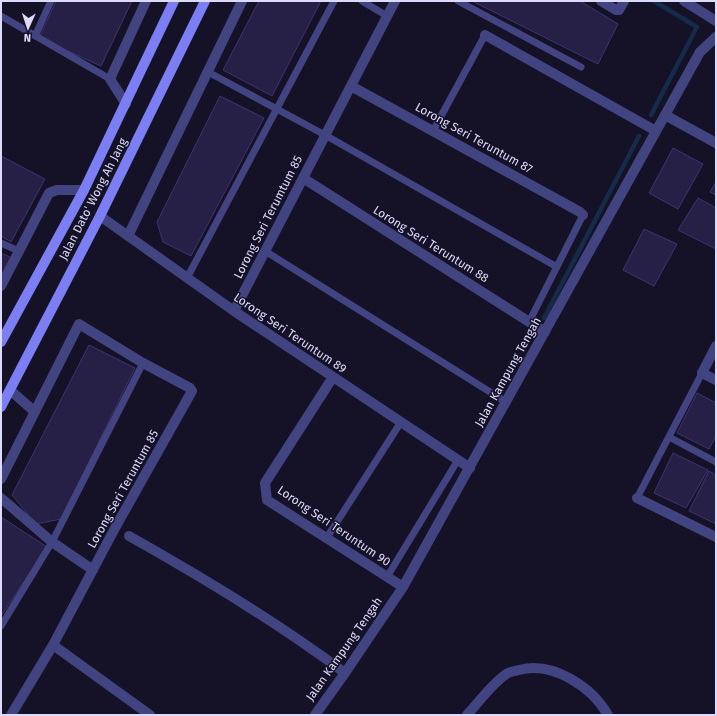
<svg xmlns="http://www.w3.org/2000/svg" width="717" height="716" font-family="'Fira Sans',sans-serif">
<rect width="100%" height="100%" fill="#151227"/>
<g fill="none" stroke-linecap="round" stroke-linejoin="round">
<!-- stream -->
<path stroke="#142b49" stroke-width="4.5" d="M651 115 697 27 654 1
M544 318 639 136"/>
</g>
<!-- building -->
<path fill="#262046" stroke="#3d3470" d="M56 1H132L101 66 39 38Z
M259 1H321L272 96 223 70Z
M472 1H580L618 24 598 64Z
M220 96 264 118 191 256 163 242 157 222Z
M673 148 703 164 678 209 649 193Z
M1 156 45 179 11 242 1 236Z
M716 182V195L710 192Z
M698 198 716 208V249L678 230Z
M644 229 677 244 654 286 623 270Z
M1 253 12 258 1 280Z
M89 345 135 368 61 519 36 524 12 495Z
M697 393 716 403V436L709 449 677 433Z
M673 453 708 470 686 508 654 493Z
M709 471 716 475V524L689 511Z
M1 517 47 547 1 616Z"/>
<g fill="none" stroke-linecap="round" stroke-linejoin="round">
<!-- service -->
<path stroke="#424381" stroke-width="7" d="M362 1 387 16
M458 1 581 67
M1 16 110 79
M35 36 51 1
M208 72 325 135 557 267
M433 131 485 35
M1 243 19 251
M265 251 506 402
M187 278 334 1
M529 322 583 215
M669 437 716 462
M637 498 702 373
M326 539 401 422
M387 577 458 460
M1 626 52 542 143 363"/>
<!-- minor -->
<path stroke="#424381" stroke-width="10" d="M601 1 616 10H619L624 1
M684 1 716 21
M485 35 656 131
M351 86 580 212 583 215
M126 104 110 79 146 1
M665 115 716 143
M303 178 545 332
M100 216 234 311 470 468
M128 236 242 1
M1 286 49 193 57 190H84
M234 311 395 1
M716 346 702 373 716 380
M333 377 265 483 267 500 403 587
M10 390 35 412
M1 479 79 324 143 363 190 388 192 391 115 528 53 645 11 715
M1 498 52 542 93 570
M637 498 716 537
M129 536C204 578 277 622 345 673
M53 645 150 715
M315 715 345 673 403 587 700 52 716 37
M467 715C479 702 491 685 505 675 508 672 515 671 519 670 553 661 592 687 608 715"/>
<!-- secondary -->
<path stroke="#7b7ff3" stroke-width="10" d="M1 342 84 190 174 1
M1 407 100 216 205 1"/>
</g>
<g text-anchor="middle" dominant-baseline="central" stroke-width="3" stroke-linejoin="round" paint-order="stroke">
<!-- street labels -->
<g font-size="12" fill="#dddbfc" stroke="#151227">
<text transform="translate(474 138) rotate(29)">Lorong Seri Teruntum 87</text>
<text transform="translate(93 199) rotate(-63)">Jalan Dato' Wong Ah Jang</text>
<text transform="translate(268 217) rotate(-63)">Lorong Seri Terumtum 85</text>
<text transform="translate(431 244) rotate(32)">Lorong Seri Teruntum 88</text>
<text transform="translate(290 333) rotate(34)">Lorong Seri Teruntum 89</text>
<text transform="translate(508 372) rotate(-61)">Jalan Kampung Tengah</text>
<text transform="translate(123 489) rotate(-61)">Lorong Seri Teruntum 85</text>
<text transform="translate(334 526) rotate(34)">Lorong Seri Teruntum 90</text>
<text transform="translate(344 649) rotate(-55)">Jalan Kampung Tengah</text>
</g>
</g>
<!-- border -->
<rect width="717" height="716" fill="none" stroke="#dddbfc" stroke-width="4"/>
<!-- north arrow -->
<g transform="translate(28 28) rotate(183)" stroke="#151227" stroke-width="3" paint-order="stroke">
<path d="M0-3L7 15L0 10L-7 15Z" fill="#dddbfc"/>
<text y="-6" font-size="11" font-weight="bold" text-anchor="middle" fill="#dddbfc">N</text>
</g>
</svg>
